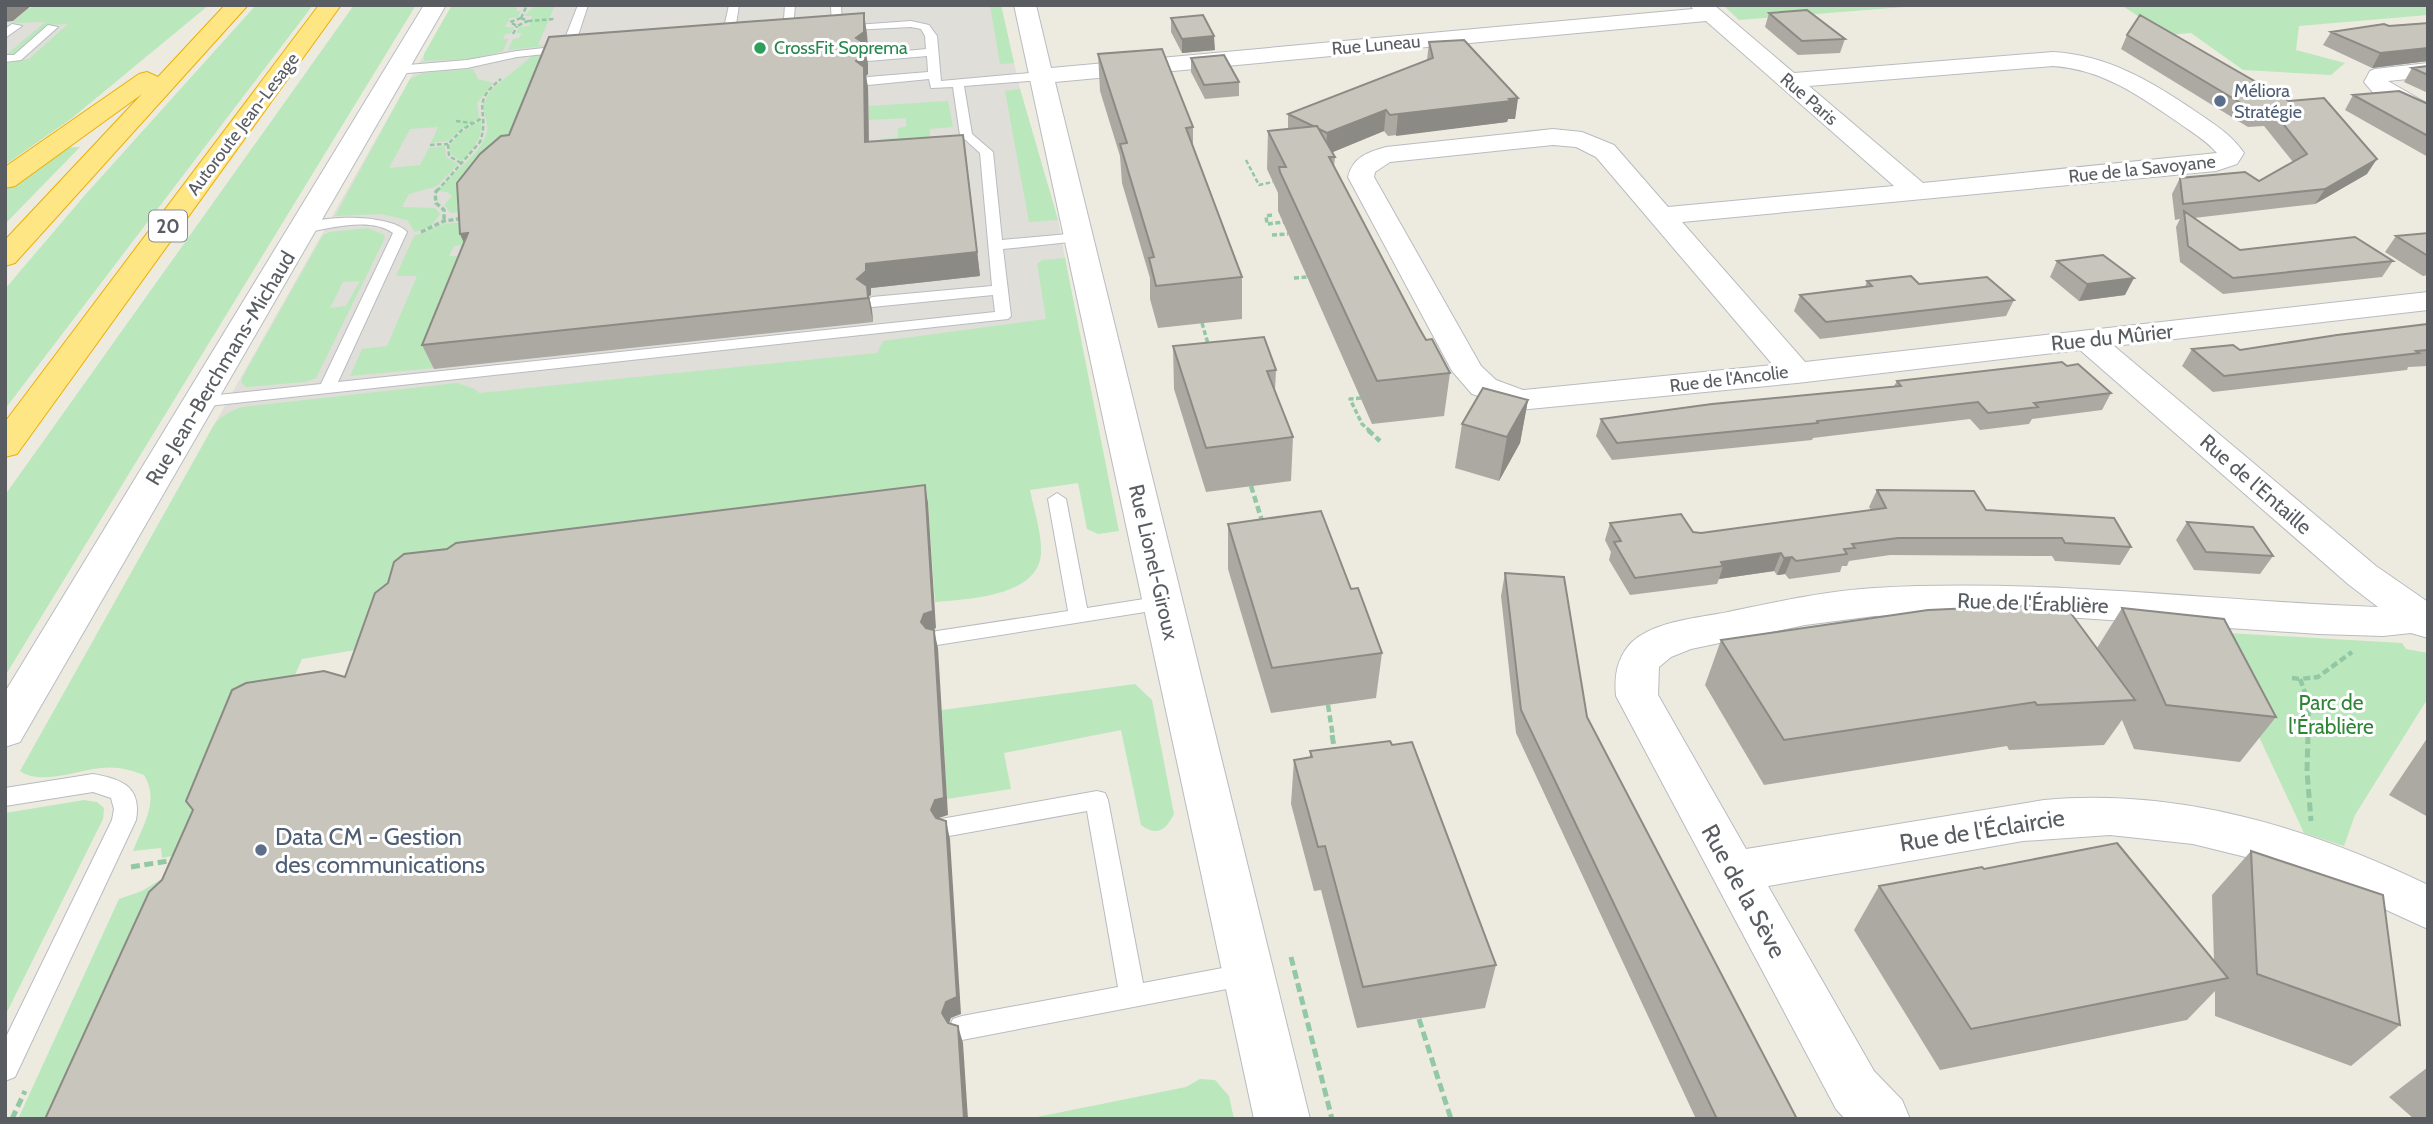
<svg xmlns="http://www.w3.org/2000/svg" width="2433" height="1124" font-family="Cabin,sans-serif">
<rect width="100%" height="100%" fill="#edebe0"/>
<!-- industrial -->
<path fill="#e0ded8" d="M5 5H37L33 9 46 21H76L31 61 5 65Z
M452 5H1001L1020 89 1058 220 1082 349 211 430Z"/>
<!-- green -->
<path fill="#bae7bc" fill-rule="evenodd" d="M37 5H209L72 118 5 165V61L29 59 68 24 49 25 15 56H5L45 22 12 23 28 9Z
M256 5H313L5 409V289L85 195Z
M354 5H416L5 676V495Z
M452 5H524L518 6 516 11H521L518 17 510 18 505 27H514L511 33 505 34 503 39H508L503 51 474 59 424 61V54Z
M535 5H555L538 45H555L508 50 513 39 519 38 522 33H516L519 27 529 26 532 16H524Z
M990 5H1001L1014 63 1000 64Z
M1723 5H1930L1739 20Z
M2121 5H2428V15L2299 26 2296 50 2345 63 2331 75 2243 70 2191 33 2167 35Z
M626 49 462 212 451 213 444 205 452 196 447 192 439 191C452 170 481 157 487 131 489 122 482 113 483 104L491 90 532 56Z
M473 69 478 79 493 83 477 103 479 118 460 130 448 141 431 143 438 127 410 129 389 168 420 165 429 148 445 146 446 157 458 164 437 186 409 194 402 207 435 208 440 214 431 226 415 232 407 220 381 214 335 216 410 79 423 73Z
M1020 89 1058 220 1029 222 1005 91Z
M948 101 953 127 930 129V145L882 152 881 139 898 138V128L906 127V118L869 120V106Z
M481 120C483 138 473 150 461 161L451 154 449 148C456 135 468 127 481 120Z
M80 147 5 224V189L60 148Z
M461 222 468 224 463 248H460L461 245 454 246 449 256H457L462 252 434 368 350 376 362 349 387 346 417 276H396L414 236 443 224Z
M367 228 383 234 385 238 316 378 305 382 246 387 242 383V378L323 235 330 232ZM360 281 346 306 330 308 343 282Z
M1065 258 1119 531 1098 534 1087 529 1078 483 1030 490C1034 510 1042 534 1041 554 1038 597 966 599 935 602L928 503 373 647 302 659 285 697 198 851 162 858 161 848 133 851C143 825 160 801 144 775 130 770 117 766 101 768 78 770 41 786 20 771L211 430C218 417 228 412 242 407L457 383 475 389 479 393 877 353 883 341 1046 319 1037 264 1043 260Z
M2210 632 2402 643 2406 649 2428 653V698L2355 815 2344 846 2304 833Z
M1135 684 1152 700 1174 814C1166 830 1157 837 1141 825L1121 730 1004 753 1011 789 947 799 942 710Z
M84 800 97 802 104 808 103 819 5 1016V813Z
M187 875 72 1119H18L119 899 142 891 163 878Z
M1200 1079 1215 1080 1229 1096 1234 1119H1027L1186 1087Z"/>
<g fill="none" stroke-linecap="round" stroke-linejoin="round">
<defs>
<path id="lane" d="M578 5H588L573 51 517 57 467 68 396 74 390 70 396 66 467 60 517 51 562 46Z
M729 5H739L734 37 728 40 722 37Z
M785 5H795L793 28 805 29V33L783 34Z
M831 5H841L842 26 911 21 929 25 937 36 941 81 1041 72 1047 76 1041 80 964 86 972 134 993 152 1002 240 1079 233 1086 237 1079 241 1003 249 1011 316 1008 319 199 407 191 402 199 397 321 384 393 233C370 216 328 229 302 233L295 229C312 214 390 213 407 232L338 382 995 312 993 295 872 307 864 302 872 297 992 286 980 153 960 135 953 87 931 88 929 79 868 85 862 81 868 77 928 72 927 56 868 61 862 58 868 55 926 49 925 36 921 29 911 27 832 31Z
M12 24 22 26 5 38V29Z
M48 25 58 27 21 60 5 62V55H14Z
M1057 493 1066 499 1087 608 1163 596 1170 598 1173 603 1170 608 937 645 930 643 927 638 930 633 937 631 1068 611 1048 499Z
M93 774C121 779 142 786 136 820L15 1077 5 1081V1039L112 820 114 809 111 798 93 792 5 806V788Z
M1097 791 1105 793 1108 800 1143 983 1249 963 1258 967 1262 975 1258 983 962 1040 953 1037 949 1028 953 1019 962 1016 1118 987 1087 811 949 836 941 833 937 826 941 819Z"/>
<path id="street" d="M1014 5H1036L1051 68 1693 9 1690 5H1714L1794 73 2053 52C2107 55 2151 81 2195 111 2214 124 2231 134 2244 153L2237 164 2216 171 1682 222 1805 362 2428 292V310L2114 346 2376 566 2428 602V638L2411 633 2383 636 2319 634 2065 617 1938 614 1874 616 1805 625 1691 649 1671 657 1659 667 1658 695 1746 849 2044 800C2178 788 2308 827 2428 885V929L2336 887 2274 864 2193 844 2110 835 2023 841 1768 886 1874 1071 1902 1100 1910 1119H1845L1836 1109 1616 696C1614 676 1617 657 1632 642 1655 621 1698 618 1728 612 1776 602 1825 591 1874 588 2042 578 2211 601 2378 607L2348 584 2080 350 1797 383 1520 410 1472 394 1452 371 1348 177C1353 157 1368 152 1386 147L1553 129 1582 132 1614 145 1668 207 1894 186 1706 21 1055 82 1310 1119H1254ZM2053 66C2102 69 2140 96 2179 123 2193 133 2206 140 2217 153L1923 183 1809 86ZM1553 145 1576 147 1596 157 1773 365 1523 390 1496 380 1481 366 1374 177 1375 172 1390 162Z
M2428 63V77L2388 81 2428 104V121L2376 96 2364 82 2370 71 2375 69Z"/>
<path id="secondary" d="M424 5H446L20 742 5 747V692Z"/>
<path id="highway" d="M225 5H248L15 263 5 266V240L142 94 15 186 5 188V167L139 74 147 72 158 77Z
M319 5H341L17 454 5 457V422Z"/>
</defs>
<!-- lane casing -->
<use href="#lane" stroke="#b8bbc0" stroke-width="2"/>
<!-- street casing -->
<use href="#street" stroke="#b8bbc0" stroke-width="2"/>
<!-- secondary casing -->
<use href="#secondary" stroke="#b9bcc3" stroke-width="2"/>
<!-- highway casing -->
<use href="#highway" stroke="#edaf00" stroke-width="2"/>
<!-- path-far3 -->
<path stroke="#93c8a4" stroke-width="2.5" stroke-dasharray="4.5 2.5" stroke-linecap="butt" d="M521 18 527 5
M521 18 528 21 517 26 510 22Z
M528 21 555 19
M513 34 517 26
M456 121 472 123
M430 145 448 144
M1246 160 1259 185 1273 182
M461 163 449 156 448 144 463 129 482 118
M437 191 480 142C491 110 468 105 501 79"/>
<!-- path-far2 -->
<path stroke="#93c8a4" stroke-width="3.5" stroke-dasharray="5 2.5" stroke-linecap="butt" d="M438 189 435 193 436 203 444 210V221
M1272 215 1266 216 1267 224 1285 222
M421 232 444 221 465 218
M1272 235 1288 234
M1294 278 1308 277
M1202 323 1209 347
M1361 398 1350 399 1362 424 1370 431"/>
<!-- path-far1 -->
<path stroke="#93c8a4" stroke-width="4.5" stroke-dasharray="7 3.5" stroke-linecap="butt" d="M1368 430 1380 441
M1251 486 1263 524
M2292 678 2300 679
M1328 705 1333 737
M2308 737 2309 703 2300 679 2318 677 2352 652"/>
<!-- path -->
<path stroke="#93c8a4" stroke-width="5" stroke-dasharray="9 4.5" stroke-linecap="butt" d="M1332 735 1335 752
M2308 735 2307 771 2311 821
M131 867 174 860
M1291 957 1332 1119
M1419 1019 1451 1119
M12 1119 25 1091"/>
<!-- lane -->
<use href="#lane" fill="#fff" fill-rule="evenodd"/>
<!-- street -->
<use href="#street" fill="#fff" fill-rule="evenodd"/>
<!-- secondary -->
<use href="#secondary" fill="#fff" fill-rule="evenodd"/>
<!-- highway -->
<use href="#highway" fill="#ffe685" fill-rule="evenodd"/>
</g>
<!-- wall -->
<path fill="#aca9a3" d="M1769 13 1845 39 1840 53 1798 55 1765 27Z
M2140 15 2367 174 2315 204 2194 218 2240 250 2393 261 2382 277 2223 294 2180 262 2176 227 2180 219 2175 220 2172 194 2180 178 2259 181 2293 162 2264 126 2248 127 2121 49 2127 35Z
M1171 18 1215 50 1182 53 1171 32Z
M2428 23V61L2372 68 2323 45 2331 32Z
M867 34 868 52 866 54 868 64V74L866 76 868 88 869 142 966 157 980 276 871 288V295L869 296 872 310 873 322 434 369 422 345 464 242 460 234 509 135Z
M1429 42 1518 98 1515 119H1508L1507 122 1388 136 1384 131 1332 152 1335 157 1334 167 1426 340 1450 373 1444 416 1372 424 1278 211V193L1267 169 1268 131 1288 129V114L1427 60Z
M1098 54 1193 127V146L1242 277V319L1158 328 1150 299V278L1122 183 1120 156 1100 91Z
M1191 58 1239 82V96L1205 99 1191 72Z
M2428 66V93L2404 82 2412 68Z
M2353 95 2428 104V157L2345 110Z
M2428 233V275L2423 276 2385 252 2396 236Z
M2057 261 2125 295 2079 301 2050 277Z
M1867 281 1919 284 2014 300 2006 316 1820 339 1794 311 1800 295 1865 287Z
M2428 324V366L2408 367 2407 370 2213 392 2182 366 2192 349 2240 350Z
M1173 346 1276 370 1275 391 1293 437 1291 481 1206 492 1174 389Z
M2067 366 2111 393 2102 410 2032 419 2029 424 1980 430 1970 419 1813 438 1812 440 1612 460 1596 436 1601 419 1894 386 1897 381Z
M1528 400 1520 443 1499 481 1455 468 1462 424Z
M1877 490 1986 510 2131 547 2120 565 2055 561 2052 556 1890 555 1849 561 1847 566H1842L1840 572 1789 579 1785 574 1777 575 1774 571 1719 579 1717 584 1630 595 1609 560 1611 552 1605 540 1610 523 1701 533 1871 510 1869 507Z
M2187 522 2273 556 2260 574 2194 570 2176 540Z
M1228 524 1351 589 1382 653 1376 698 1271 713 1228 569Z
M1505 573 1587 717 1797 1119H1696L1516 733 1501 596Z
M2122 608 2276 717 2240 762 2134 749 2122 720 2104 745 2009 750 2007 746 1764 785 1705 685 1721 640 2097 648Z
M2428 737V817L2389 795Z
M1310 751 1496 965 1485 1008 1357 1028 1321 890 1314 891 1291 804 1294 760 1310 757Z
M2251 851 2400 1025 2351 1066 2215 1016V991L2187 1020 1940 1070 1854 930 1879 886 1984 869 2214 961 2212 895Z
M2428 1067V1119H2414L2389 1097Z"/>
<!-- shaded-wall -->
<path fill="#8c8a84" d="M8 5H32L13 21 5 22V7Z
M864 13 867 34 868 52 866 54 868 64V74L866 76 868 88 869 164 865 142 856 61V38Z
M1214 36 1215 50 1182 53V39Z
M2428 48V61L2372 68 2380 53Z
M1518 98 1515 119H1508L1507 122 1396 136 1398 114Z
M1386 110 1384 131 1326 155 1327 133Z
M966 157 980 276 871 288V295L869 296 872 310 873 322 868 298 857 279 866 264Z
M2377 159 2367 174 2315 204 2325 189Z
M468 233 470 257 460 234Z
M2134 278 2125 295 2079 301 2087 284Z
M1528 400 1520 443 1499 481 1507 437Z
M925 485 928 503 936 628 928 632 921 622 924 614Z
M1781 553 1774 571 1719 579 1723 566 1721 562Z
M1792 557 1785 574 1777 575 1784 558Z
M934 630 938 648 948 815 939 818 935 827 931 810Z
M946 821 950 839 961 1014 951 1018 947 1029 942 1013Z
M958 1026 963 1043 968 1119H964Z"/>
<!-- building -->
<path fill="#c8c5bd" stroke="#8c8a84" stroke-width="2" d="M1807 10 1845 39 1802 41 1769 13Z
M864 13V32L856 38 864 43V54L856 61 864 67 865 142 963 135 977 252 866 264V271L857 279 867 286 868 298 422 345 468 233 460 234 457 183 480 154 501 136 509 135 549 37Z
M1203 15 1214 36 1182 39 1171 18Z
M2140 15 2289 101 2324 98 2377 159 2325 189 2183 204 2180 178 2245 172 2259 181 2307 154 2273 111 2256 112 2127 35Z
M2428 23V48L2380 53 2331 32 2384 24 2389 26Z
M1464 40 1518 98 1509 99 1511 101 1390 115 1386 110 1327 133 1319 129 1317 126H1313L1288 114 1433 58 1429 42Z
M1162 49 1193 127 1186 128 1242 277 1156 286 1149 258 1154 257 1120 144 1127 143 1098 54Z
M1224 55 1239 82 1204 85 1191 58Z
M2428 66V75L2412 68Z
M2399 91 2428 104V136L2353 95Z
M1317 126 1335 157H1329L1418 326 1426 340 1432 339 1450 373 1377 381 1280 172 1279 167H1286L1268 131Z
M2184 211 2240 250 2355 237 2393 261 2233 278 2188 246Z
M2428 233V256L2396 236Z
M2103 255 2134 278 2087 284 2057 261Z
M1911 276 1919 284 1987 277 2014 300 1826 322 1800 295 1872 286 1867 281Z
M2428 324V350L2416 351 2419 353 2224 376 2192 349 2233 345 2240 350 2337 335Z
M1264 337 1276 370 1267 371 1293 437 1206 448 1173 346Z
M2062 362 2067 366 2078 364 2111 393 2034 403 2038 407 1988 413 1978 402 1817 421 1818 423 1617 443 1601 419 1712 404 1901 386 1897 381Z
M1483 388 1528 400 1507 437 1462 424Z
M925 485 933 611 924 614 921 622 926 628 934 630 944 798 935 800 931 810 936 818 946 821 957 997 946 1002 942 1013 948 1023 958 1026 964 1119H45L149 892 162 880 193 810 186 801 232 690 246 683 324 671 345 677 375 593 388 583 394 562 404 554 447 549 456 543Z
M1877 490 1974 491 1986 510 2114 518 2131 547 2065 543 2062 538H1898L1852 544 1855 548 1844 549 1847 554 1796 561 1792 557 1784 558 1781 553 1721 562 1723 566 1635 578 1614 542 1621 541 1610 523 1681 514 1693 532 1701 533 1886 508Z
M1321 511 1351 589 1358 588 1382 653 1272 668 1228 524Z
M2187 522 2253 527 2273 556 2206 552Z
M1505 573 1564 577 1587 717 1797 1119H1717L1521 710Z
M2064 604 2135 700 2037 705 2035 702 1784 740 1721 640 1928 610Z
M2122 608 2224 619 2276 717 2166 705Z
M1390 741 1392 745 1412 742 1496 965 1363 987 1325 846 1318 847 1294 760 1312 757 1310 751Z
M2117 843 2228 978 1971 1029 1879 886 1982 867 1984 869Z
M2251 851 2383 895 2400 1025 2257 974Z"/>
<!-- markers -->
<circle fill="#2e9e5b" stroke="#fff" stroke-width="2.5" cx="760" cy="48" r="7"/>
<g fill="#5c6f8a" stroke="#fff" stroke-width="2.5">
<circle cx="2220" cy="101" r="7"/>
<circle cx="261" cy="850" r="7"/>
</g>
<g text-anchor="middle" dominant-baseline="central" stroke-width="6" stroke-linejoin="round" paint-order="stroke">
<!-- far-street labels -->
<g font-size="18" fill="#595d62" stroke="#fff">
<text transform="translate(1376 45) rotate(-5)">Rue Luneau</text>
<text transform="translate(1809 99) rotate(41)">Rue Paris</text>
<text transform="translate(243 124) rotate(-53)">Autoroute Jean-Lesage</text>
<text transform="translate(2142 169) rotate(-6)">Rue de la Savoyane</text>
<text transform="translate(1729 379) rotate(-7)">Rue de l'Ancolie</text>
</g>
<!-- far-leisure labels -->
<g font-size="18" fill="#27864d" stroke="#fff" text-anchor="start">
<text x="774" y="48">CrossFit Soprema</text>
</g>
<!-- far-service labels -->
<g font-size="18" fill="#4e5e75" stroke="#fff" text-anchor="start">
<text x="2234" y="91">Méliora<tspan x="2234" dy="21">Stratégie</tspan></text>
</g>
<!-- shield labels -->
<rect fill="#fff" stroke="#8b8e91" stroke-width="2" x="149" y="210.5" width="38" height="31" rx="5"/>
<g font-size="19" font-weight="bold" fill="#595d62">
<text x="168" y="226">20</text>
</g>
<!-- street labels -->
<g font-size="21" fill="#595d62" stroke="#fff">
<text transform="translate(2112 337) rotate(-6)">Rue du Mûrier</text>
<text transform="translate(220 368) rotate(-59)">Rue Jean-Berchmans-Michaud</text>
<text transform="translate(2256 484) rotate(41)">Rue de l'Entaille</text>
<text transform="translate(1154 562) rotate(77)">Rue Lionel-Giroux</text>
<text transform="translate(2033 603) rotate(2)">Rue de l'Érablière</text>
</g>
<!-- park labels -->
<g font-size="21" fill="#2e8536" stroke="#fff">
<text x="2331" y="702">Parc de<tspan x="2331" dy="24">l'Érablière</tspan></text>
</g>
<!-- near-street labels -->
<g font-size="24" fill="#595d62" stroke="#fff">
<text transform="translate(1982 830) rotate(-9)">Rue de l'Éclaircie</text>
<text transform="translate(1744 891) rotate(61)">Rue de la Sève</text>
</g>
<!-- near-service labels -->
<g font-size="24" fill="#4e5e75" stroke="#fff" text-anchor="start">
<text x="275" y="836">Data CM - Gestion<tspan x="275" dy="28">des communications</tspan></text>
</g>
</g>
<!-- border -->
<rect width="2433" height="1124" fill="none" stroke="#595d62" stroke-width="14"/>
</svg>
